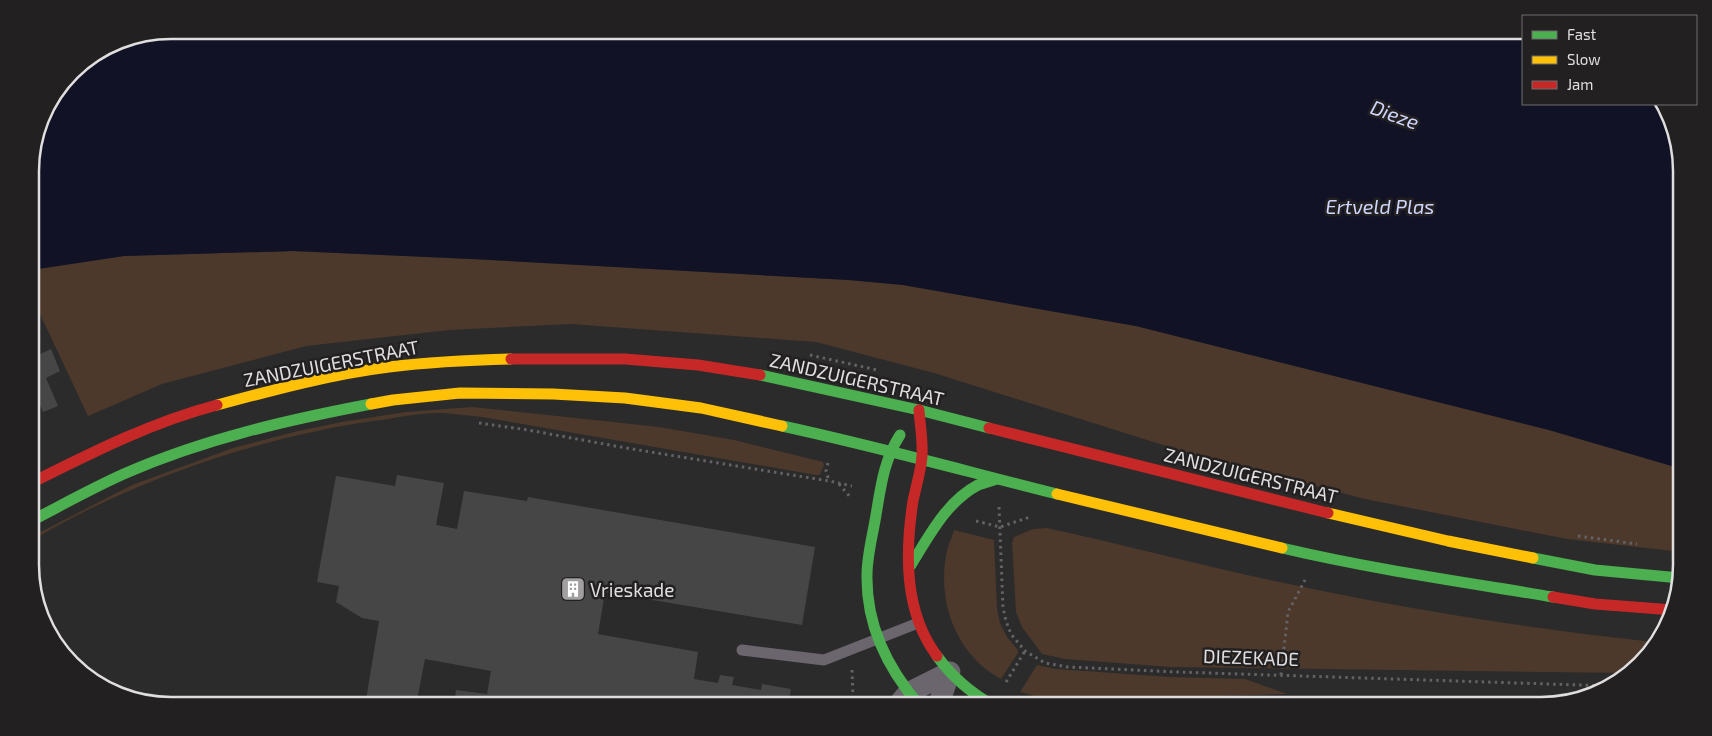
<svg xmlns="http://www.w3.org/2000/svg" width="1712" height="736" font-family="'Exo 2',sans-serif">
<rect width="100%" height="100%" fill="#2b2b2b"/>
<!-- green -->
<path fill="#4c392b" d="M293 251 472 259 849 280 903 285 1136 326 1549 430 1682 469V552L1567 539 1365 499 1179 450 934 373 816 342 571 324 449 330 306 346 162 384 88 416 39 312 31 314V270L124 256Z
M472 407 659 427 734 440 823 462 824 465 820 475H816L482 417C470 416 457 414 444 413 421 412 396 418 373 421 257 438 132 480 31 541V537L132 485 233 448 298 431 342 422 406 412Z
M1047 528C1129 546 1211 568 1294 585 1412 610 1533 629 1653 642L1627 673 1170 667 1065 659 1042 654 1022 627 1016 612 1012 543 1014 537 1033 529Z
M954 530 994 540 997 609 1000 623 1007 637 1018 650V653L1001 679C995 675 987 671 982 666 951 638 939 596 946 556 947 547 952 538 954 530Z
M1037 665 1056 669 1170 677 1245 679 1287 694 1077 700 1042 698 1020 692Z"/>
<!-- water -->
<path fill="#111225" d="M170 30H1523V104H1661L1681 152 1682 469 1549 430 1136 326 903 285 849 280 472 259 293 251 124 256 31 270 30 161 44 109 78 65 117 41Z"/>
<!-- building -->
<path fill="#474646" d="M51 349 60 371 46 378 58 406 43 412 31 384V356L35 354 36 356Z
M397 475 444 483 436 525 457 529 464 491 527 501 528 497 815 547 802 625 605 592 598 634 698 652 694 679 718 683 720 675 734 677 732 685 761 690 762 684 791 689 788 706H454L456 690 487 694 491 671 425 659 416 706H365L379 621 362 618 336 602 339 586 317 582 336 476 395 486Z"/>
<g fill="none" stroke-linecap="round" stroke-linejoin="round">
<!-- path -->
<path stroke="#656266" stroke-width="3" stroke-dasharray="2.5 4" stroke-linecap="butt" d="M810 355 877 370
M479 423 528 430 626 448 829 481 852 486
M828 463 826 471 829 481
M839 484 851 498
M999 507 1003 608 1006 621 1011 634 1025 651 1045 663 1068 667 1178 672 1610 686
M976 521 1000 527 1030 517
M1578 536 1637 544
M852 670 853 697 858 706
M1281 675 1288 612 1305 580
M1006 682 1025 651
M845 706 853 697"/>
<!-- lane -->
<path stroke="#6b666e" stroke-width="11" d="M742 650 824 660 918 623"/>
<!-- street -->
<path stroke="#6b666e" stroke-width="21" d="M897 706 908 693 950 672
M938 706 950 672"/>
<!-- fast -->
<path stroke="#4caf50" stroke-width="11" d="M760 375 919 410 989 428
M782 426C875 446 965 471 1057 494
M900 435C884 460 881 485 876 515 873 534 867 555 867 575 866 625 888 669 920 706
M31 521C62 505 94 487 126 473 204 439 287 420 371 404
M1282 548C1371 569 1463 582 1553 597
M1533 558 1595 570 1680 578
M911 565C929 536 947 501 978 485 984 483 991 481 997 479
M937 656C952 677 971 693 994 706"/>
<!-- slow -->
<path stroke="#ffc107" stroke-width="11" d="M371 404 393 400 460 393 553 394 625 398 701 408 782 426
M217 405C273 390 332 374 389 367 430 362 470 360 511 359
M1057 494 1282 548
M1328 513 1448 541 1533 558"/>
<!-- jam -->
<path stroke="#c62828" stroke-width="11" d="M511 359H625L698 365 760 375
M919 410C920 425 923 440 922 456 921 471 916 486 913 501 905 553 904 612 937 656
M989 428 1328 513
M31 483C91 453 152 422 217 405
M1553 597 1595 604 1673 610"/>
</g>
<!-- icons -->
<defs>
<symbol id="building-square" viewBox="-11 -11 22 22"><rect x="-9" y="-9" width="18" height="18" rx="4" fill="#a19fa0" stroke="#232021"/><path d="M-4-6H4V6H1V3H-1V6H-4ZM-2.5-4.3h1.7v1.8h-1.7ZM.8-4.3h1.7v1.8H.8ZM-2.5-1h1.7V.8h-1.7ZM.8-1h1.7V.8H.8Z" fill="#fff"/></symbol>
</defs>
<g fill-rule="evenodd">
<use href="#building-square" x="559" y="575" width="28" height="28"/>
</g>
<g text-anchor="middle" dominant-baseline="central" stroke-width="5" stroke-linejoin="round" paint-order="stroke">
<!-- street labels -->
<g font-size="19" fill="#e0dedf" stroke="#232021">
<text transform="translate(331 363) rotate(-11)">ZANDZUIGERSTRAAT</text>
<text transform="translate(857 379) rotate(13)">ZANDZUIGERSTRAAT</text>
<text transform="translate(1251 475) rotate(14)">ZANDZUIGERSTRAAT</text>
<text transform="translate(1251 657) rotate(2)">DIEZEKADE</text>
</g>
<!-- poi labels -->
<g font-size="19" fill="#e0dedf" stroke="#232021" text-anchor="start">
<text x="590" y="589">Vrieskade</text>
</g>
<!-- water labels -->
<g font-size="20" font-style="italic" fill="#cfd6fe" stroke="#232021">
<text transform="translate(1395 114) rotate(20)">Dieze</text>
<text x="1380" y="206">Ertveld Plas</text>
</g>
</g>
<!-- crop -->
<path d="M0 0H1712V736H0ZM171 39H1541A132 132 0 0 1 1673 171V565A132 132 0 0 1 1541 697H171A132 132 0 0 1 39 565V171A132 132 0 0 1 171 39Z" fill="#232021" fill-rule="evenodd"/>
<path fill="none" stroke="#e0dedf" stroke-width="2.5" d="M171 39H1541A132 132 0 0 1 1673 171V565A132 132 0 0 1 1541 697H171A132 132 0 0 1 39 565V171A132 132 0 0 1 171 39Z"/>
<!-- legend -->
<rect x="1522" y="15" width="175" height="90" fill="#232021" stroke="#6f6c6d"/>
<rect x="1532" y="31" width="25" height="8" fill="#4caf50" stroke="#6f6c6d"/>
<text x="1567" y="40" font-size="15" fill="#e0dedf">Fast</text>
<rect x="1532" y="56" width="25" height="8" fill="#ffc107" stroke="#6f6c6d"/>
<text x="1567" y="65" font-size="15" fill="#e0dedf">Slow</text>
<rect x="1532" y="81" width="25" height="8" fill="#c62828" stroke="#6f6c6d"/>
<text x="1567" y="90" font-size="15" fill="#e0dedf">Jam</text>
</svg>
